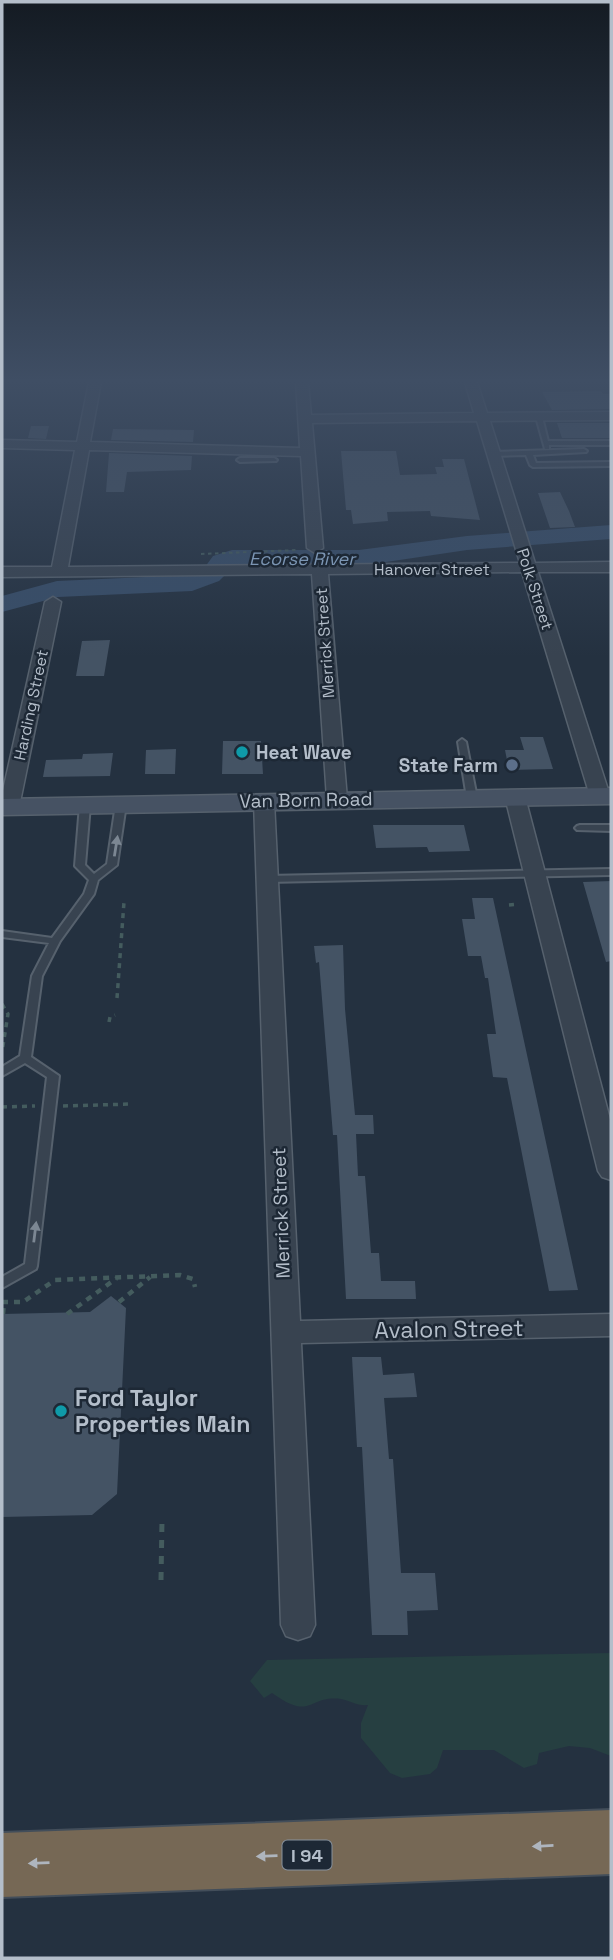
<svg xmlns="http://www.w3.org/2000/svg" width="613" height="1960" font-family="'Space Grotesk',sans-serif">
<rect width="100%" height="100%" fill="#243140"/>
<!-- green -->
<path fill="#263f41" d="M611 1653V1756L590 1748 569 1746 539 1753 537 1764 524 1768 494 1750H443L437 1768 430 1774 402 1778 390 1773 361 1738V1723L368 1705C357 1706 351 1701 341 1699 307 1695 313 1722 272 1693L264 1698 250 1681 267 1660Z"/>
<g fill="none" stroke-linecap="round" stroke-linejoin="round">
<!-- river -->
<path fill="#374d68" fill-rule="evenodd" d="M611 525V539L467 550 359 566H234L219 581 192 591 58 597 2 612V596L57 581 190 575 205 567 213 556 232 550H359L467 536Z"/>
</g>
<!-- building -->
<path fill="#445364" d="M601 391 603 394H611V409L552 410 542 392Z
M557 423H611V438H562Z
M31 426H49L46 439 28 438Z
M113 429 194 430 193 442 111 440Z
M341 451H396L400 475 437 474 435 467H444L442 459H464L480 520 431 516 430 511 387 512 388 521 353 524 351 510H346Z
M109 453 192 456 191 470 127 472 124 492H106Z
M560 492 569 511 575 527 550 528 538 493Z
M110 640 104 676H76L82 641Z
M520 737H543L553 769 509 770 505 750H524Z
M223 741H261L263 774H222Z
M176 749 175 774H145L146 750Z
M113 753 110 776 43 777 46 760 82 759 83 754Z
M373 825H464L470 851 429 852 427 847 376 848Z
M611 881V961L606 962 583 882Z
M472 898H493L578 1290 549 1291 507 1078 493 1077 487 1034H496L488 978H485L481 956H468L462 919H475Z
M343 945 345 1009 355 1115H373L374 1134H356L358 1176H365L371 1253H379L381 1281H415L416 1299H346L337 1135H333L319 962 316 963 314 946Z
M111 1296 126 1308 117 1494 92 1515 2 1517V1314L90 1312Z
M352 1357H381L383 1375 414 1373 417 1397 384 1398 389 1459H393L401 1573H435L438 1610 407 1611 408 1635H372L362 1447H357Z"/>
<g fill="none" stroke-linecap="round" stroke-linejoin="round">
<defs>
<path id="lane" d="M539 415 542 417 548 441H611V445H549V449H545L536 417Z
M584 449 587 451 586 452 533 455 536 463 611 462V466L533 467 530 465 526 455 492 456 489 454 492 452Z
M274 458 277 460 276 461 240 462 237 460 240 458Z
M462 739 466 742 477 798 472 801 467 798 458 742Z
M121 801 126 804 117 865 98 880 94 894 60 941 42 976 31 1057 59 1076 37 1266 36 1269 2 1288V1277L25 1264 47 1077 25 1063 2 1076V1067L20 1056 32 976 49 943 2 937V931L52 938 84 894 89 880 75 866 80 805 85 802 90 805 85 865 94 874 107 864 116 804Z
M580 825H611V831L577 830 575 828 577 826Z
M611 869V875L267 882 262 879 267 876Z"/>
<path id="street" d="M89 382H101L90 442 300 448 296 382H308L311 415 474 413 465 382H477L487 413 611 412V420L490 421 535 563 611 562V572H538L610 796 607 800 600 802 590 796 522 572 328 574 347 799 337 805 327 799 312 574 2 577V567H52L75 450 2 448V440L77 442ZM477 421 520 563 68 567 89 450 301 456 307 548 315 553 323 548 312 423Z
M53 597 61 602 19 807 9 813 2 811V795L45 602Z
M515 791 525 797 611 1123V1180L602 1177 598 1171 505 797Z
M264 795 274 801 300 1321 611 1314V1336L301 1343 315 1625 310 1636 298 1640 286 1636 281 1625 254 801Z"/>
<path id="secondary" d="M611 788V804L2 815V799Z"/>
<path id="highway" d="M611 1810V1874L2 1897V1833Z"/>
</defs>
<!-- lane casing -->
<use href="#lane" stroke="#56616d" stroke-width="4"/>
<!-- street casing -->
<use href="#street" stroke="#56616d" stroke-width="3"/>
<!-- secondary casing -->
<use href="#secondary" stroke="#56616d" stroke-width="3"/>
<!-- highway casing -->
<use href="#highway" stroke="#434e5a" stroke-width="4"/>
<!-- path-far3 -->
<path stroke="#445c5e" stroke-width="2" stroke-dasharray="3.5 3.5" stroke-linecap="butt" d="M201 554 298 550"/>
<!-- path-far2 -->
<path stroke="#445c5e" stroke-width="3.5" stroke-dasharray="5 5" stroke-linecap="butt" d="M509 905 519 904
M117 998 124 902
M2 1004 8 1014 2 1052
M109 1022 110 1017 115 1015
M63 1106 132 1104
M2 1107 35 1106"/>
<!-- path-far1 -->
<path stroke="#445c5e" stroke-width="4.5" stroke-dasharray="6 6" stroke-linecap="butt" d="M2 1302H23L55 1280 180 1275 193 1279 195 1287
M119 1302 150 1277
M3 1314 4 1302
M67 1314 117 1278"/>
<!-- path -->
<path stroke="#445c5e" stroke-width="5" stroke-dasharray="8 8" stroke-linecap="butt" d="M161 1580 162 1520"/>
<!-- lane -->
<use href="#lane" fill="#384350" fill-rule="evenodd"/>
<!-- street -->
<use href="#street" fill="#384350" fill-rule="evenodd"/>
<!-- secondary -->
<use href="#secondary" fill="#465263" fill-rule="evenodd"/>
<!-- highway -->
<use href="#highway" fill="#766855" fill-rule="evenodd"/>
</g>
<!-- one-way arrows -->
<defs><path id="oneway-solid" d="M-6-.8H1V-3.2L6.5 0L1 3.2V.8H-6Z" transform="scale(1.75)"/></defs>
<g fill="#7c8793">
<use href="#oneway-solid" transform="translate(116 846) rotate(-81)"/>
<use href="#oneway-solid" transform="translate(35 1232) rotate(-83)"/>
</g>
<g fill="#aeb5be">
<use href="#oneway-solid" transform="translate(543 1846) rotate(177)"/>
<use href="#oneway-solid" transform="translate(267 1856) rotate(178)"/>
<use href="#oneway-solid" transform="translate(39 1863) rotate(178)"/>
</g>
<!-- sky -->
<linearGradient id="sky" x2="0" y2="1"><stop stop-color="#141b23"/><stop offset="0.58" stop-color="#3f4e64"/><stop offset="1" stop-color="#3f4e64" stop-opacity="0"/></linearGradient>
<rect width="613" height="657" fill="url(#sky)"/>
<!-- markers -->
<g fill="#0f9aa8" stroke="#1d2835" stroke-width="2.5">
<circle cx="242" cy="752" r="7"/>
<circle cx="61" cy="1411" r="7"/>
</g>
<circle fill="#5c6f8a" stroke="#1d2835" stroke-width="2.5" cx="512" cy="765" r="7"/>
<g text-anchor="middle" dominant-baseline="central" stroke-width="5" stroke-linejoin="round" paint-order="stroke">
<!-- far-street labels -->
<g font-size="16" fill="#b4beca" stroke="#1d2835">
<text x="432" y="569">Hanover Street</text>
<text transform="translate(535 589) rotate(72)">Polk Street</text>
<text transform="translate(325 643) rotate(-94)">Merrick Street</text>
<text transform="translate(31 705) rotate(-78)">Harding Street</text>
</g>
<!-- far-water labels -->
<g font-size="18" font-style="italic" fill="#7b95b3" stroke="#1d2835">
<text x="302" y="558">Ecorse River</text>
</g>
<!-- shield labels -->
<rect fill="#1d2835" stroke="#87919d" stroke-width="2" x="282.5" y="1840.5" width="49" height="29" rx="5"/>
<g font-size="18" font-weight="bold" fill="#b4beca">
<text x="307" y="1855">I 94</text>
</g>
<!-- poi labels -->
<g font-size="19" font-weight="bold" fill="#b4beca" stroke="#1d2835" text-anchor="start">
<text x="256" y="752">Heat Wave</text>
<text x="498" y="765" text-anchor="end">State Farm</text>
</g>
<!-- street labels -->
<g font-size="19" fill="#b4beca" stroke="#1d2835">
<text transform="translate(306 800) rotate(-1)">Van Born Road</text>
<text transform="translate(281 1213) rotate(-92)">Merrick Street</text>
</g>
<!-- near-street labels -->
<g font-size="23" fill="#b4beca" stroke="#1d2835">
<text transform="translate(449 1329) rotate(-1)">Avalon Street</text>
</g>
<!-- near-poi labels -->
<g font-size="23" font-weight="bold" fill="#b4beca" stroke="#1d2835" text-anchor="start">
<text x="75" y="1398">Ford Taylor<tspan x="75" dy="26">Properties Main</tspan></text>
</g>
</g>
<!-- border -->
<rect width="613" height="1960" fill="none" stroke="#b4beca" stroke-width="7"/>
</svg>
